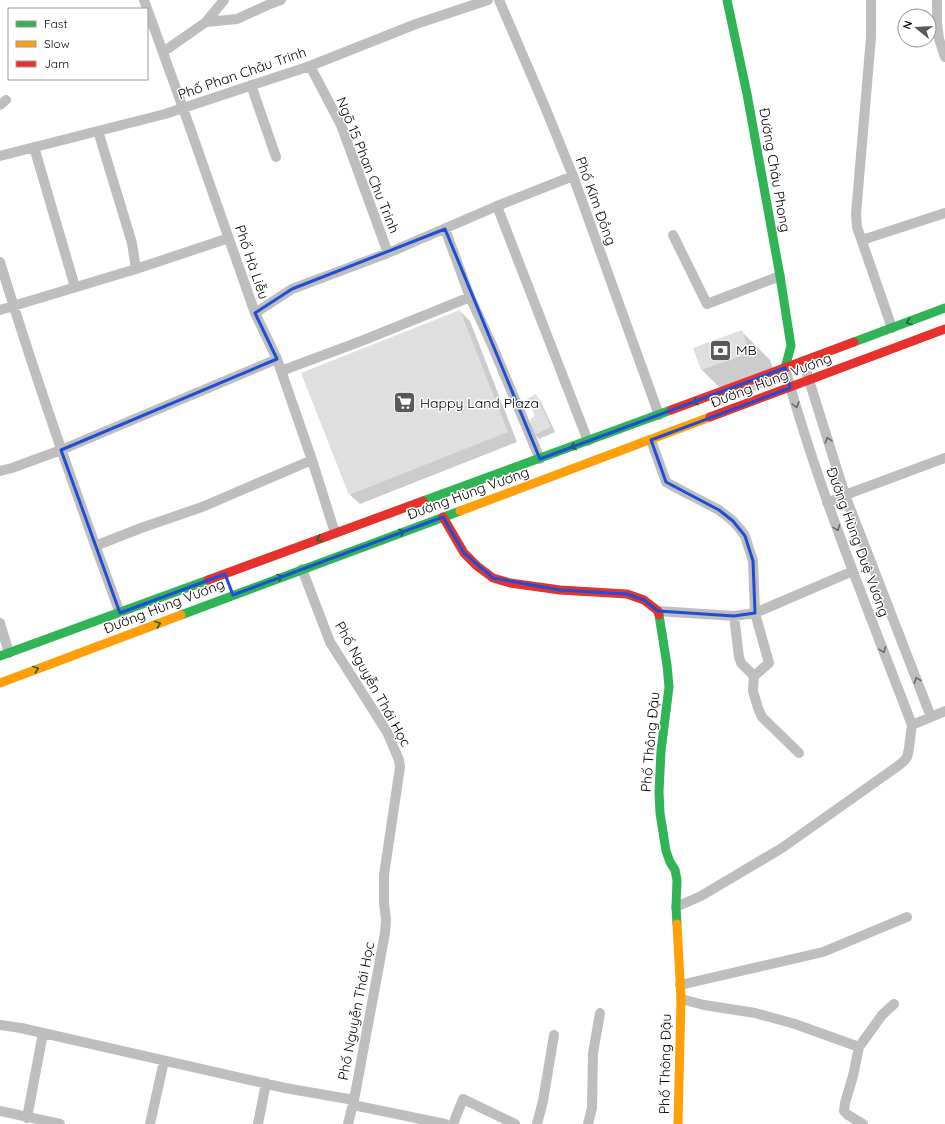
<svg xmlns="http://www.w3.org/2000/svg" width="945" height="1124" font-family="Quicksand,sans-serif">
<rect width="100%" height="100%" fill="#fff"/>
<!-- shadow -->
<path fill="#0003" d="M460 311 470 321 517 442 360 504 350 495Z
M741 331 770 360 778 382 731 399 702 370 694 348Z
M536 396 540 400 555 432 539 439 534 434 536 417Z"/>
<!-- building -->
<path fill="#dfdfdf" d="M460 310 508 432 349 495 301 373Z
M742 330 750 353 701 370 693 348Z
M536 394 551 427 534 435 528 424 531 422 530 419 535 416 527 399Z"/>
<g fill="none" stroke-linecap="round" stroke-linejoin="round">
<!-- street -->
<path stroke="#bebebe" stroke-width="10" d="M144 0 183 108 255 313 277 359 312 460 335 533
M499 0 545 107 573 176 659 415
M871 0V37L856 214 857 227 892 328
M937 0V23L939 39 945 57
M206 22 237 19 270 4 281 0
M163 52 206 22 224 0
M310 66 341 125 388 253
M251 85 276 157
M0 105 6 100
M34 147 75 287
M0 156 165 114 310 66 416 24 488 0
M497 206 588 441
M445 229 470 297 492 345 540 459
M673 235 707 304 780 276
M862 240 945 213
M0 262C36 380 77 497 120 613
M136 269 229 238
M0 310 136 269 132 243 98 131
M255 313 292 289 388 253 497 206 573 176
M803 361 845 495 931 717
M785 368C818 489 867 607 912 725
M281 371 364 340 470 297
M651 440 666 482 671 485 719 510 733 521 740 529 745 536 753 561 755 613 769 663 754 676 753 691 758 708 762 717 799 753
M0 471 12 468 61 450 277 359
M827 503 845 495 945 458
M95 546 141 528 202 507 312 460
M302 569 330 642 387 732 399 760 400 767 384 875V903L386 920 385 933 354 1100 348 1124
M658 611 734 616 755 613 853 571
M734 616 739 657 741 663 754 676
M0 623 9 653
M912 725 945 711
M676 907 701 896 782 848 898 766C901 763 905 761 907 757 910 749 910 734 912 725
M680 985 823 952 907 917
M681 999 704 1005 755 1013 795 1024 859 1047
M0 1025 21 1028 285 1088 354 1100
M353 1105 445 1124
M0 1111 60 1124
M27 1118 43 1033
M150 1124 164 1061
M258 1124 266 1083
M453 1124 463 1099 515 1124
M537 1124 543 1101 554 1035
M588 1124 592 1108 593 1053 600 1013
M863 1124 848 1115 844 1111 845 1103 853 1076 859 1047 882 1015 894 1004"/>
<!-- fast -->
<path stroke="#30b455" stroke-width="9" d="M727 0 747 94 780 276 791 346 785 368
M854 342 945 308
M423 501 671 410
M181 615 460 511
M659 615 667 665 669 687 661 751 659 792 660 813 666 851 670 862 675 870 677 880 676 907 677 924
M0 656 208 580"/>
<!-- slow -->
<path stroke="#ff9f0a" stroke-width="9" d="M460 511 710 417
M0 683 181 615
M677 924 681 999 678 1124"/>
<!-- jam -->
<path stroke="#e5322d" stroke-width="9" d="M671 410 854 342
M710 417 945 329
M443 517 464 553 477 566 493 578 510 583 560 590 627 594 644 600 658 611 659 615
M208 580 423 501"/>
</g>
<!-- one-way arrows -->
<defs><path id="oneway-chevron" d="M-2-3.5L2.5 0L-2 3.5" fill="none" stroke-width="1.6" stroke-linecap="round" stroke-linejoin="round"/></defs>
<g stroke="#1a632f">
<use href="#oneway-chevron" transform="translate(909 322) rotate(159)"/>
<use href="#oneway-chevron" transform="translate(695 402) rotate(160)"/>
<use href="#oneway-chevron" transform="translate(573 447) rotate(160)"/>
<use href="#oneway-chevron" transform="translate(402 532) rotate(-20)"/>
<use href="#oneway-chevron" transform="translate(319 539) rotate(160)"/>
<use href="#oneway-chevron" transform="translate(280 577) rotate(-21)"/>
<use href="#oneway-chevron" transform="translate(158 624) rotate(-20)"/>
<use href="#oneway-chevron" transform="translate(36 669) rotate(-20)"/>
</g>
<g stroke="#686868">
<use href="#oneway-chevron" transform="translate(796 405) rotate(72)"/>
<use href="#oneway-chevron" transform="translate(828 440) rotate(-108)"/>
<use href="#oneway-chevron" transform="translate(837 528) rotate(69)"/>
<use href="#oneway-chevron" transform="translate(883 650) rotate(69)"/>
<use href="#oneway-chevron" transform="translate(917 680) rotate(-111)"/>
</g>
<!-- marked area -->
<path fill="none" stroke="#1d4ed8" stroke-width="3" stroke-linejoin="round" d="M445 229 540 459 785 368 790 388 651 440 666 482 719 510 733 521 745 536 753 561 755 613 734 616 658 611 644 600 627 594 560 590 493 578 464 553 443 517 233 595 225 574 120 613 61 450 277 359 255 313 292 289Z"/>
<!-- icons -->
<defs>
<symbol id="bank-square" viewBox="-11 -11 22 22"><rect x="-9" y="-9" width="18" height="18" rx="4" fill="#595959" stroke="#fff"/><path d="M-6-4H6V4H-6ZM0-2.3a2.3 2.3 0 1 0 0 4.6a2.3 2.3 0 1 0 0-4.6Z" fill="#fff"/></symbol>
<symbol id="supermarket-square" viewBox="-11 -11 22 22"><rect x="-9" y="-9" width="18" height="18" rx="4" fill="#595959" stroke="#fff"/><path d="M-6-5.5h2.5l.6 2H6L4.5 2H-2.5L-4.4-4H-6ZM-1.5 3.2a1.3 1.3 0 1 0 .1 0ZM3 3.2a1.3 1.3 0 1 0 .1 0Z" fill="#fff"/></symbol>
</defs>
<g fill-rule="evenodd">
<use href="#bank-square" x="708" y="338" width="25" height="25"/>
<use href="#supermarket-square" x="392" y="390" width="25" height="25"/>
</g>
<g text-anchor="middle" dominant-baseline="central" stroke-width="3" stroke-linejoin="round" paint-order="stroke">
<!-- street labels -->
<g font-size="14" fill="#000" stroke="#fff">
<text transform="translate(242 73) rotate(-19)">Phố Phan Châu Trinh</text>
<text transform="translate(368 165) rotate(68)">Ngõ 15 Phan Chu Trinh</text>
<text transform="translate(775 170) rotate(80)">Đường Châu Phong</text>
<text transform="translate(596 201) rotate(70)">Phố Kim Đồng</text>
<text transform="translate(252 262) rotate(71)">Phố Hà Liễu</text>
<text transform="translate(771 380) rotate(-21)">Đường Hùng Vương</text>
<text transform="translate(468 493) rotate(-20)">Đường Hùng Vương</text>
<text transform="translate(858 542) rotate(70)">Đường Hùng Duệ Vương</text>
<text transform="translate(164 606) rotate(-21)">Đường Hùng Vương</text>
<text transform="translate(373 684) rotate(61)">Phố Nguyễn Thái Học</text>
<text transform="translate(650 742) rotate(-85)">Phố Thông Đậu</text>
<text transform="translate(356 1011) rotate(-79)">Phố Nguyễn Thái Học</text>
<text transform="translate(665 1064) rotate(-89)">Phố Thông Đậu</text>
</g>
<!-- poi labels -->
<g font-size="14" fill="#000" stroke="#fff" text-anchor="start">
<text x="736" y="350">MB</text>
<text x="420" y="403">Happy Land Plaza</text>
</g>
</g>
<!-- legend -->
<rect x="8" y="8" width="140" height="72" fill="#ffffff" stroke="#999999"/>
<rect x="16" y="21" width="20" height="6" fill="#30b455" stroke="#999999"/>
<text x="44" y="28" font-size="12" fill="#000000">Fast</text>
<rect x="16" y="41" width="20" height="6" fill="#ff9f0a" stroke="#999999"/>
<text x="44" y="48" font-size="12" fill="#000000">Slow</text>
<rect x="16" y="61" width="20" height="6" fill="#e5322d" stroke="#999999"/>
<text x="44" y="68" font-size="12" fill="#000000">Jam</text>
<!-- north arrow -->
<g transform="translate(917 28) rotate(288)"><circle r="19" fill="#ffffff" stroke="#999999"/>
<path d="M0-3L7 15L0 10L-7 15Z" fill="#595959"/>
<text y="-6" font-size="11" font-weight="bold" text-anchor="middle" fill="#000000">N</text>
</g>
</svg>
